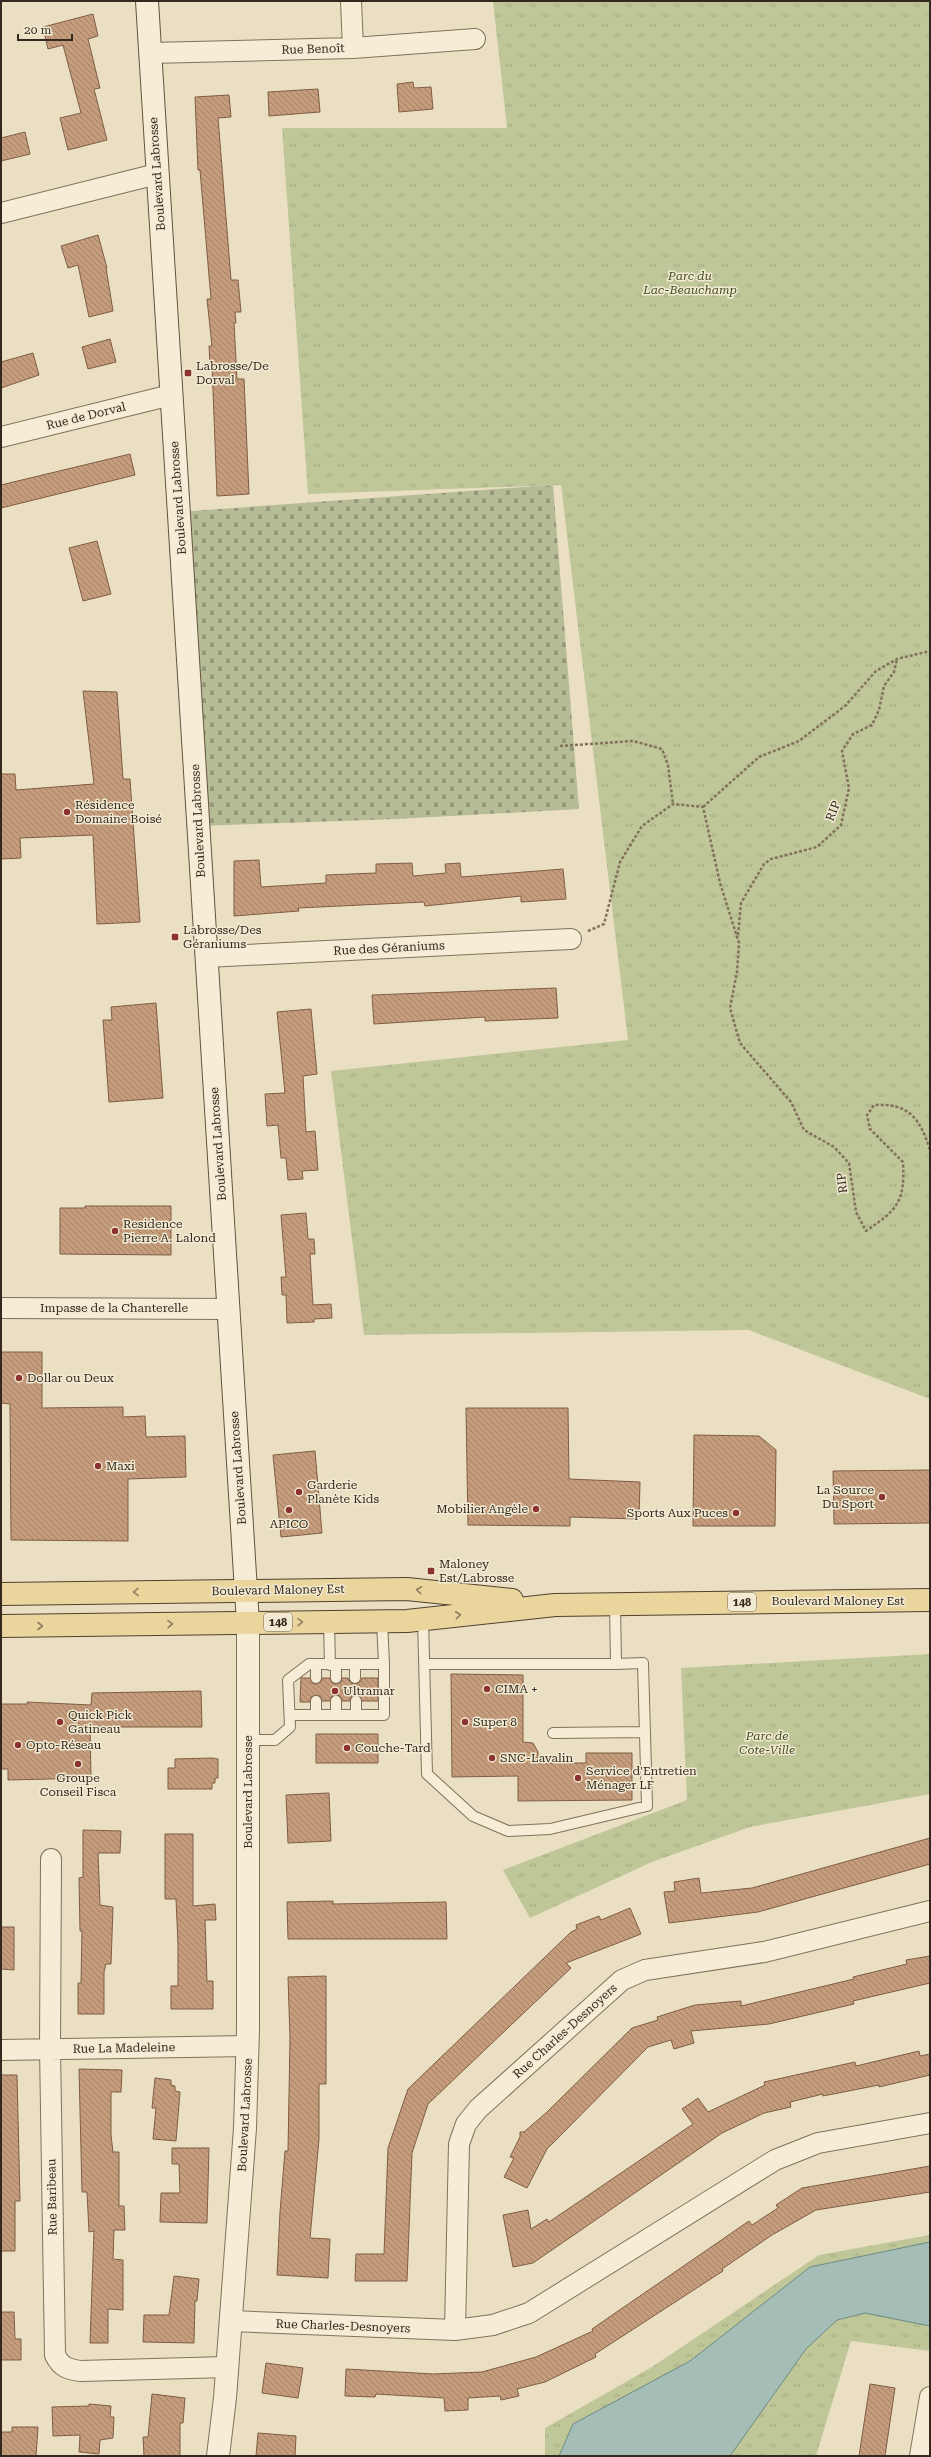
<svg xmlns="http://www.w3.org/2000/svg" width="931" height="2457" font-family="'Roboto Serif',serif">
<defs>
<pattern id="cemetery-stones" width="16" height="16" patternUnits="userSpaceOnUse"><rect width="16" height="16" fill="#b6bc96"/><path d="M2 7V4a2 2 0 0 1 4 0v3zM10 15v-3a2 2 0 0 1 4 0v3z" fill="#95997a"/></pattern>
<pattern id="park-tufts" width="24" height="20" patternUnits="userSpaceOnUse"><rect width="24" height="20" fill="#bfc798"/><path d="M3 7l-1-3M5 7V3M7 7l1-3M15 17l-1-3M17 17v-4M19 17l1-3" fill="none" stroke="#a5ab83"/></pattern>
<pattern id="building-back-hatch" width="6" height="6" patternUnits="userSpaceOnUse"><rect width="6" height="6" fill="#c59d7c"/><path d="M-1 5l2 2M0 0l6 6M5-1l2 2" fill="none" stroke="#a18065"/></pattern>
</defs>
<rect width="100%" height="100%" fill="#eadfc3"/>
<!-- cemetery -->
<path fill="url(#cemetery-stones)" d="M553 485 579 809 397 819 198 826 178 512Z"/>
<!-- park -->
<path fill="url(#park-tufts)" d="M493 1H930V1399L749 1330 364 1335 331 1071 628 1040 561 485 308 494 282 128H507Z
M930 1654V1794L750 1827 652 1862 530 1918 503 1870 687 1800 681 1668Z
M930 2235V2351L851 2341 816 2456H545V2428L652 2367 819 2255Z"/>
<!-- water -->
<path fill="#a5bdb7" stroke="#6d8a84" d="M930 2242V2326L865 2313 837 2320 806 2349 730 2456H559L573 2424 690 2361 810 2267Z"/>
<!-- building -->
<path fill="url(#building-back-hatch)" stroke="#7f5d43" d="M93 14 98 36 88 39 100 88 94 89 107 140 68 150 60 118 81 113 63 45 48 49 43 27Z
M413 82 414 88 431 87 433 109 399 112 397 84Z
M318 89 320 112 269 116 268 92Z
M229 95 231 117 218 118 231 280H238L241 312H235L236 323H234L237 379H244L249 494 217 496 212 364H210L209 346H212L207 299H211L200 170H198L195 97Z
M25 132 30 154 1 161V138Z
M98 235 107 268H106L113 311 89 317 78 265 68 268 61 246Z
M110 339 116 362 88 369 82 347Z
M33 353 39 375 1 388V362Z
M130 454 135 475 1 508V485Z
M97 541 111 594 83 601 69 548Z
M83 691 117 692 123 779H130L140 922 97 924 93 835 20 838 21 858 1 859V774H15L16 790 94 784Z
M259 860 261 887 326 883V875L376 873V864L412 863 413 876 446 873 445 864 460 863 461 877 563 869 566 899 521 902V896L425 906 424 902 298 908 299 911 234 916V861Z
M556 988 558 1018 485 1021V1017L374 1024 372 995Z
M156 1003 163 1098 109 1102 103 1020H112L111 1007Z
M311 1009 317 1074 303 1076 306 1132 315 1131 318 1170 302 1171 303 1179 288 1180 286 1158H281L278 1125 267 1126 265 1094 285 1093 277 1012Z
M85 1206H171V1255L60 1254V1208H85Z
M306 1213 308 1239H314L315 1254H310L313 1305 331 1304 332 1318 314 1319V1322L287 1323 286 1295H282L281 1277H286L281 1215Z
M1 1352H42V1408L123 1407V1417L145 1416 146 1437 185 1436 186 1477 128 1479V1541L11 1540 10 1404 1 1403Z
M466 1408H568L569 1479 640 1482 639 1519 570 1517V1526L468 1525Z
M694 1435 759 1436 776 1450 775 1526H693Z
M315 1451 322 1533 281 1537 273 1455Z
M930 1470V1523L834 1524 833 1471Z
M451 1674 523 1675V1742L533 1743 538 1752V1763H586V1753H632V1800L518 1801V1776L452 1777Z
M301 1678H310L312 1683 316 1684 321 1682 322 1678H330L332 1683 336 1684 341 1682 342 1678H348L351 1683 355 1684 360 1682 362 1678H378V1701H362L360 1696 356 1695 351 1697 350 1701H342L340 1696 336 1695 331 1697 330 1701H322L320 1696 316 1695 311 1697 310 1702H300Z
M201 1691 202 1727H90L91 1778 8 1780V1769H1V1704H28L27 1702 91 1705 92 1693Z
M316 1734H378V1763H316Z
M212 1758 218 1759V1778H215V1783H212V1789H168V1768H175V1759Z
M329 1793 331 1841 288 1843 286 1795Z
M83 1830 121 1831 120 1853H98L100 1905 113 1907 111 1964H106L104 1972V2014H78V1983H81L82 1931H80L79 1878 83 1877Z
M165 1834H193V1906L215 1904 216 1920H205L207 1981H213V2009H171V1986H178V1944L176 1899H165Z
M930 1838V1864L758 1912 669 1923 664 1892 675 1891 674 1882 699 1878 701 1893 752 1888Z
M333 1901V1904L446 1902 447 1939H288L287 1902Z
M630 1908 641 1934 566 1963 571 1968 428 2104 412 2153 407 2281H355L356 2254H384L388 2148 408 2089 571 1932 577 1929 576 1925 599 1916 601 1920Z
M1 1927H14V1970L1 1969Z
M930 1956V1983L853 2001 854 2004 769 2024 691 2031 694 2043 674 2049 671 2040 648 2047 547 2149 527 2188 504 2177 514 2158 510 2157 520 2137V2132H524L547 2112 632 2028 658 2020 657 2017 695 2005 741 2001V2006L854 1979 853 1977 907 1964 906 1960Z
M326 1976V2084H319V2139L310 2238 330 2239 328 2278 277 2275 280 2212 285 2151H288L290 2038 288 1977Z
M919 2051 920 2056 930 2054V2075L879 2087V2085L823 2096V2094L790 2102 791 2107 764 2113 722 2133 533 2263 513 2267 503 2215 528 2210 531 2229 547 2219 549 2222 693 2124 682 2109 698 2098 708 2112 765 2085 764 2082 855 2062 856 2066Z
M79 2069 122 2070 121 2092H111V2135L113 2152H119V2206H124L125 2230H114L113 2259 123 2260V2310L108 2309V2343H90L94 2231 89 2232 87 2192H82Z
M1 2075H17L20 2201H15V2251H1Z
M155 2078 171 2080V2085L175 2086V2091L180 2092 176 2141 153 2139 156 2108H152Z
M172 2148H209L207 2223 160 2222 161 2193H180L179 2164H172Z
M930 2166V2192L816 2210 772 2235 722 2269 723 2271 595 2354 596 2357 545 2382 517 2389 519 2396 501 2400 500 2396 468 2398V2410L445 2411 444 2398 376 2394 375 2397 345 2396 346 2369 433 2374 482 2372 536 2357 593 2331 592 2329 749 2221 752 2225 778 2208 776 2205 802 2188Z
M174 2276 199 2279 197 2301H195L194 2343 143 2342 144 2315H169Z
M1 2312H14L15 2339H21V2360H1Z
M266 2363 303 2368 298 2398 262 2393Z
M870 2384 895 2388 885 2456H859Z
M152 2394 185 2398 183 2423H180V2456H144L143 2437H148Z
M89 2404 111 2406 110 2417H114L113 2438 100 2440 99 2454 79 2452 80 2435 53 2436 52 2407 89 2406Z
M12 2427H38L36 2456H1V2432H12Z
M258 2433 296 2436 295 2456H256Z"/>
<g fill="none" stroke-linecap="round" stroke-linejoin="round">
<defs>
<path id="service" d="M423 1619 427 1774 473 1816 508 1831 550 1829 647 1806 643 1663 616 1664 615 1604
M329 1621 330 1665
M382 1621 384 1664
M336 1664V1678
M355 1664V1678
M425 1664H616
M316 1678V1664
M356 1701V1715
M316 1715V1701
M336 1715V1701
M553 1733 645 1732
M248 1740H275L290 1727 288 1680 309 1664H384V1715H290"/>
<path id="minor" d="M351 1 353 48
M150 53 353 48 475 39
M1 213 157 174
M1 437 171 395
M206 957 571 939
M1 1308 228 1309
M51 1859 50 2049 55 2355C61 2367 67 2369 80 2371L227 2367
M1 2050 248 2046
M231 2321 455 2330 493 2325 529 2313 775 2160 818 2143 930 2123
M455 2330 459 2144 466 2124 478 2109 622 1980 645 1970 764 1952 930 1911
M920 2456 930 2397"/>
<path id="tertiary" d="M218 2456 225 2398 245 2128 248 2030V1623"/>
<path id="secondary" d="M147 1 248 1623"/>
<path id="primary" d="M1 1594 407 1589 512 1600
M1 1626 407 1621 555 1605 930 1600"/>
</defs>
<!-- service casing -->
<use href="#service" stroke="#82715b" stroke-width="12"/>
<!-- minor casing -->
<use href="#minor" stroke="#82715b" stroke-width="22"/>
<!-- tertiary casing -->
<use href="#tertiary" stroke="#82715b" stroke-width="24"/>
<!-- secondary casing -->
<use href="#secondary" stroke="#64533f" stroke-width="24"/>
<!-- primary casing -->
<use href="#primary" stroke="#50402f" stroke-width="24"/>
<!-- path -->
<path stroke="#82715b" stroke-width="2.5" stroke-dasharray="3 2" stroke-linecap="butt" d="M560 746 633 741 662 749 668 765 673 804
M703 807 759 757 799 741 845 706 876 671 897 659 930 651
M588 931 604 924 620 862 642 826 673 804 703 807 720 883 739 943 737 972 730 1008 740 1043 791 1102 804 1130 834 1147 849 1163 856 1212 866 1231C898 1209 905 1202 903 1162L870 1129 867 1115 874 1105C910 1103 920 1119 930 1150
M738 935 741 903 764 864 771 859 817 847 841 825 849 788 842 751 853 734 872 725 879 710 884 686 894 672 897 659"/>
<!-- service -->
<use href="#service" stroke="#f5edd5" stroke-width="10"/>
<!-- minor -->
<use href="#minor" stroke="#f5edd5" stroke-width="20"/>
<!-- tertiary -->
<use href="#tertiary" stroke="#f5edd5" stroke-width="22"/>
<!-- secondary -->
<use href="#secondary" stroke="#f5edd5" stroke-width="22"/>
<!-- primary -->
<use href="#primary" stroke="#ead59d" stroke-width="22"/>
</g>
<!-- one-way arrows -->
<defs><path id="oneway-chevron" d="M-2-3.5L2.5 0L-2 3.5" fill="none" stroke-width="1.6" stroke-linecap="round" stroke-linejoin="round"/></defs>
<g stroke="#8e7f5e">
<use href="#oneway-chevron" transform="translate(419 1590) rotate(-174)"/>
<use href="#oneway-chevron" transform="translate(136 1592) rotate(179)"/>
<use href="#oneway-chevron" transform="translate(458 1615) rotate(-6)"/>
<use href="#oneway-chevron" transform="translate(300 1622) rotate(-1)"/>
<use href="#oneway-chevron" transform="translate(170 1624) rotate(-1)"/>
<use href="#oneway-chevron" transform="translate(40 1626)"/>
</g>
<!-- markers -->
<g fill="#8c3331" stroke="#f2ead2" stroke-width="1.5">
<rect x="184" y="369" width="8" height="8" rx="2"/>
<circle cx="67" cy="812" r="4"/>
<rect x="171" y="933" width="8" height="8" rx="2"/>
<circle cx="115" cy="1231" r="4"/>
<circle cx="19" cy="1378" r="4"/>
<circle cx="98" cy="1466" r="4"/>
<circle cx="299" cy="1492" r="4"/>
<circle cx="882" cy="1497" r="4"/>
<circle cx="536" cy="1509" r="4"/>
<circle cx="289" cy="1510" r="4"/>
<circle cx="736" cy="1513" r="4"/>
<rect x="427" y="1567" width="8" height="8" rx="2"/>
<circle cx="487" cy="1689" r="4"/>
<circle cx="335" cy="1691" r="4"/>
<circle cx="60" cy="1722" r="4"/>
<circle cx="465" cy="1722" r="4"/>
<circle cx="18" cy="1745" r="4"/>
<circle cx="347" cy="1748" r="4"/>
<circle cx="492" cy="1758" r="4"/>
<circle cx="78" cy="1764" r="4"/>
<circle cx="578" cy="1778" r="4"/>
</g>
<g text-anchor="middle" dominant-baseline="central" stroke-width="3" stroke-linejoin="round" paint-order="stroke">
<!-- shield labels -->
<g fill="#f2ead2" stroke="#6c6354" stroke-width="1">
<rect x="728" y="1593" width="28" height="18" rx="3"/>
<rect x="264" y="1613" width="28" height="18" rx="3"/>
</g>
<g font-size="11" font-weight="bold" fill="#33291e">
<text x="742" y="1602">148</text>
<text x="278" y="1622">148</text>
</g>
<!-- street labels -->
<g font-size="12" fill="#33291e" stroke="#f2ead2">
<text transform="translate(313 49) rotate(-2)">Rue Benoît</text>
<text transform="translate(157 174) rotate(-94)">Boulevard Labrosse</text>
<text transform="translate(86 416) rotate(-14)">Rue de Dorval</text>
<text transform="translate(178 498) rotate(-94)">Boulevard Labrosse</text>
<text transform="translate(833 811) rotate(-69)">RIP</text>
<text transform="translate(198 821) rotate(-93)">Boulevard Labrosse</text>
<text transform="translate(389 948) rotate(-3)">Rue des Géraniums</text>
<text transform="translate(218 1144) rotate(-94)">Boulevard Labrosse</text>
<text transform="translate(842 1183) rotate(-97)">RIP</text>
<text x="114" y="1308">Impasse de la Chanterelle</text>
<text transform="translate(238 1468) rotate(-94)">Boulevard Labrosse</text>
<text transform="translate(278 1590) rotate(-1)">Boulevard Maloney Est</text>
<text x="838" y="1601">Boulevard Maloney Est</text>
<text transform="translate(248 1792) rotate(-90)">Boulevard Labrosse</text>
<text transform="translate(565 2031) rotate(-42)">Rue Charles-Desnoyers</text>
<text transform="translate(124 2048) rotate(-1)">Rue La Madeleine</text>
<text transform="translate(245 2115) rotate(-87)">Boulevard Labrosse</text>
<text transform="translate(52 2197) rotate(-91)">Rue Baribeau</text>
<text transform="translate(343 2326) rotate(2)">Rue Charles-Desnoyers</text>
</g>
<!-- park labels -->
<g font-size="12" font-style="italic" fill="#434e26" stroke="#f2ead2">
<text x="690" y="276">Parc du<tspan x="690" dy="14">Lac-Beauchamp</tspan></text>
<text x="767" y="1736">Parc de<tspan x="767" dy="14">Cote-Ville</tspan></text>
</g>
<!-- poi labels -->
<g font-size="12" fill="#33291e" stroke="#f2ead2" text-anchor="start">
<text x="196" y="366">Labrosse/De<tspan x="196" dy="14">Dorval</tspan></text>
<text x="75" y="805">Résidence<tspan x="75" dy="14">Domaine Boisé</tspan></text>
<text x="183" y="930">Labrosse/Des<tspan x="183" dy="14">Géraniums</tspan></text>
<text x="123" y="1224">Residence<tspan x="123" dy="14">Pierre A. Lalond</tspan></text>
<text x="27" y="1378">Dollar ou Deux</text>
<text x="106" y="1466">Maxi</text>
<text x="307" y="1485">Garderie<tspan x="307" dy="14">Planète Kids</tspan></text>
<text x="874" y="1490" text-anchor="end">La Source<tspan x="874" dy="14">Du Sport</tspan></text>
<text x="528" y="1509" text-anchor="end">Mobilier Angèle</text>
<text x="728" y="1513" text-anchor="end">Sports Aux Puces</text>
<text x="289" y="1524" text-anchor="middle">APICO</text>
<text x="439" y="1564">Maloney<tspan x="439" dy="14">Est/Labrosse</tspan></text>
<text x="495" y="1689">CIMA +</text>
<text x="343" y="1691">Ultramar</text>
<text x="68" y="1715">Quick Pick<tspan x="68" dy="14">Gatineau</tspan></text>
<text x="473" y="1722">Super 8</text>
<text x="26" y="1745">Opto-Réseau</text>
<text x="355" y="1748">Couche-Tard</text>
<text x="500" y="1758">SNC-Lavalin</text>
<text x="586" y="1771">Service d'Entretien<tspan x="586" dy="14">Ménager LF</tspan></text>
<text x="78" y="1778" text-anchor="middle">Groupe<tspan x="78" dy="14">Conseil Fisca</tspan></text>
</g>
</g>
<!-- border -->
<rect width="931" height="2457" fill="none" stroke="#33291e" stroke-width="4"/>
<!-- scale -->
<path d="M18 34v6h54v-6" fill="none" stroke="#33291e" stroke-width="2"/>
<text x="24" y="34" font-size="12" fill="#33291e" stroke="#f2ead2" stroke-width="3" paint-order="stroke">20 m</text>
</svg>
